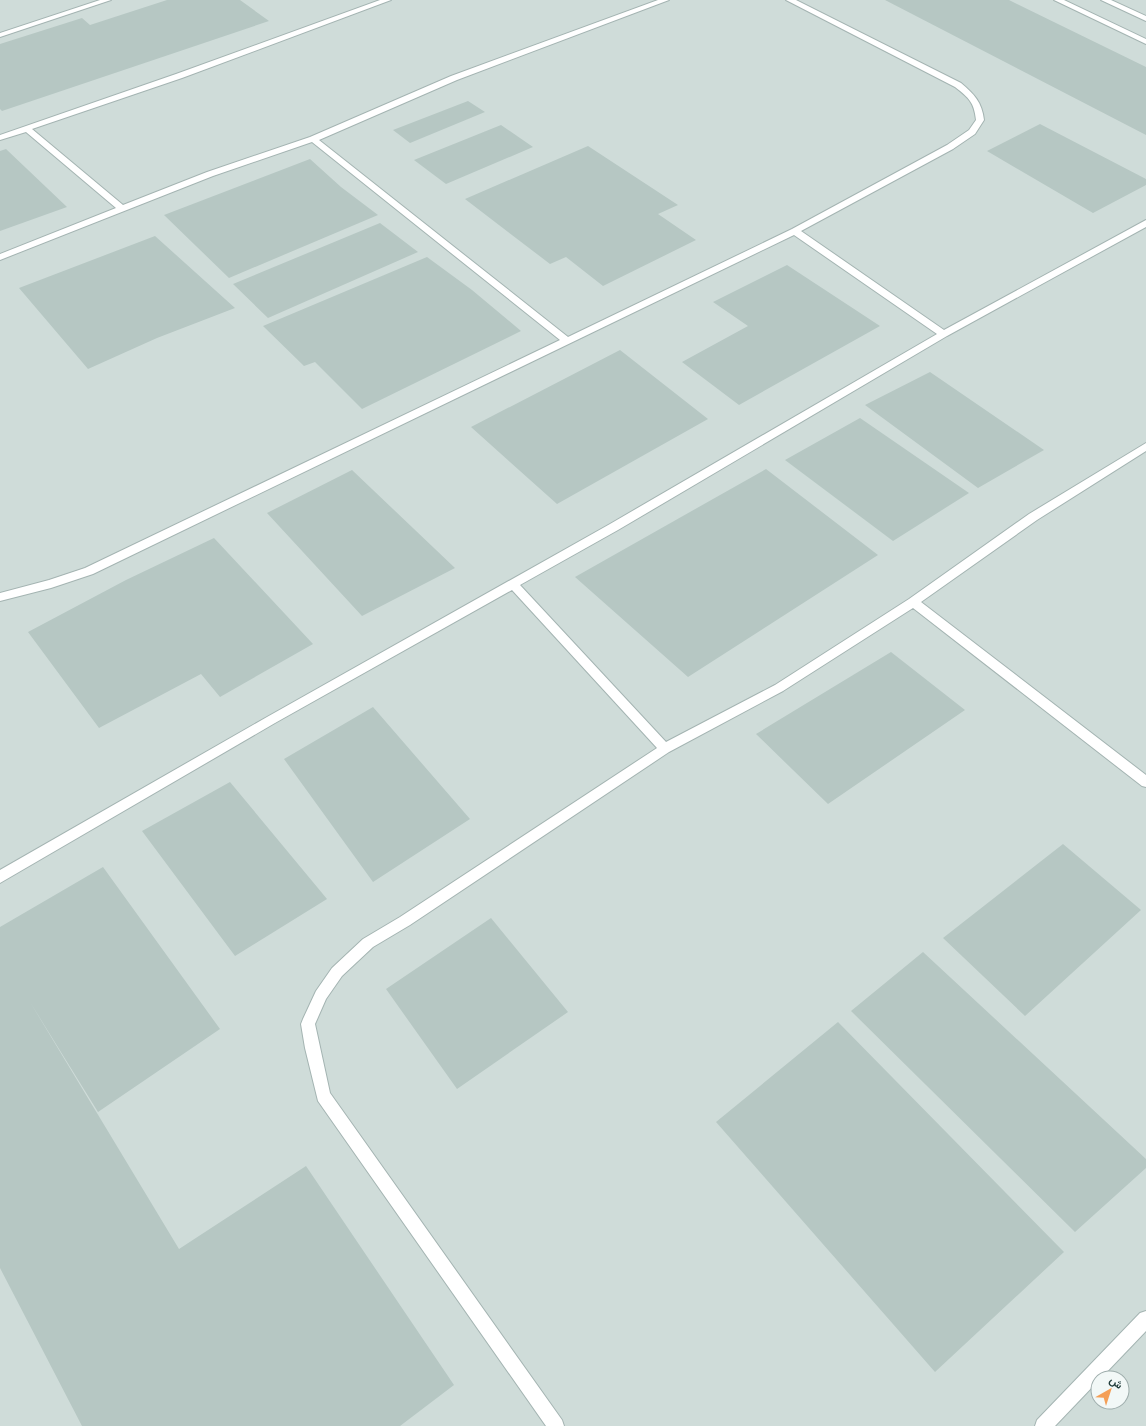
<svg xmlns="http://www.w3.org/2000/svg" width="1146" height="1426" font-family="'Work Sans',Vazirmatn,sans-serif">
<rect width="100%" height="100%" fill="#e1ece9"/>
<!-- built -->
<path fill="#cfdcd9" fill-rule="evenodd" d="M0 0H1146V1426H0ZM1098 1378H1122V1402H1098Z"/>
<!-- building -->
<path fill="#b6c7c3" d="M167 0H240L269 21 2 111 0 109V44L82 18 90 25Z
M885 0H1009L1146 67V135Z
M468 101 485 112 410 143 393 130Z
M1040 124 1146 179V185L1093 213 987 151Z
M501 125 533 147 446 184 414 160Z
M588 146 678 205 658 214 696 240 603 286 566 257 550 264 465 199Z
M6 149 67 207 0 231V151Z
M310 159 341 187 378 215 229 278 164 215Z
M380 223 418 252 268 318 233 284Z
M155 236 235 308 157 338 88 369 19 288Z
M427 257 472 290 521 331 362 409 315 362 304 366 263 326Z
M787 265 880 326 739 405 682 362 748 326 713 302Z
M620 350 708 419 557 504 471 427Z
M930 372 1044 450 978 488 865 405Z
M860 418 969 493 893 541 785 460Z
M766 469 878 555 688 677 575 577Z
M352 470 455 568 362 616 267 513Z
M214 538 313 644 220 697 201 674 99 728 28 632 126 580Z
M891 652 965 710 828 804 756 734Z
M373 707 470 819 373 882 284 759Z
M230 782 327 899 235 956 142 831Z
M1063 844 1141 910 1025 1016 943 938Z
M103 867 220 1029 98 1112 30 1002 179 1249 306 1166 454 1385 400 1426H82L0 1268V927Z
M491 918 568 1012 457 1089 386 989Z
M923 952 1146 1159V1168L1075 1232 851 1011Z
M838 1022 1064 1252 935 1372 716 1122Z"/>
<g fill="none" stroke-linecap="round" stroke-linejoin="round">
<defs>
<path id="lane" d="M100 0H111L0 37V33Z
M380 0H391L182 78 32 129 123 205 207 172 310 137 451 76 658 0H669L457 80 319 140 568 337 792 229 947 145 969 130 976 120C974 102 969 98 955 87L786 0H796L961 83C974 94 982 102 984 120L975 134 953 149 801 231 944 330 1146 220V227L947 336 618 530 520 585 666 742 775 685 909 599 1029 514 1146 443V451L1037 520 921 602 1146 775V787L1142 786 913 608 783 691 669 752 410 925 373 947 342 976 326 999 315 1024 330 1093 562 1420 564 1426H546L318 1101 305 1048 301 1024 303 1019 316 991 332 968 363 939 400 917 657 748 512 590 275 723 0 883V870L267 717 610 524 937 334 794 235 93 574 51 588 0 601V593L49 580 85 568 560 340 312 142 213 176 0 260V254L116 208 26 132 0 140V135L176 74Z
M1146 1311V1331L1101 1378H1098V1381L1055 1426H1035L1037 1420 1140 1313Z"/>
<path id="street" d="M1054 0H1064L1146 39V44Z
M1101 0H1111L1146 16V21Z"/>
</defs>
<!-- lane casing -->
<use href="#lane" stroke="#a4b4b2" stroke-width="2"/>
<!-- street casing -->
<use href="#street" stroke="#a4b4b2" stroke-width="2"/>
<!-- lane -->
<use href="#lane" fill="#fff" fill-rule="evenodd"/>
<!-- street -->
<use href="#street" fill="#fff" fill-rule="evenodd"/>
</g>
<!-- north arrow -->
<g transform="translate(1110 1390) rotate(39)"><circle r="19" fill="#f2f8f7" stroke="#9eadac"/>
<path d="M0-3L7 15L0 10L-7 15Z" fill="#f49f57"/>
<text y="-6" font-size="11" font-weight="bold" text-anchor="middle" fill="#213d3c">ش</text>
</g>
</svg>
